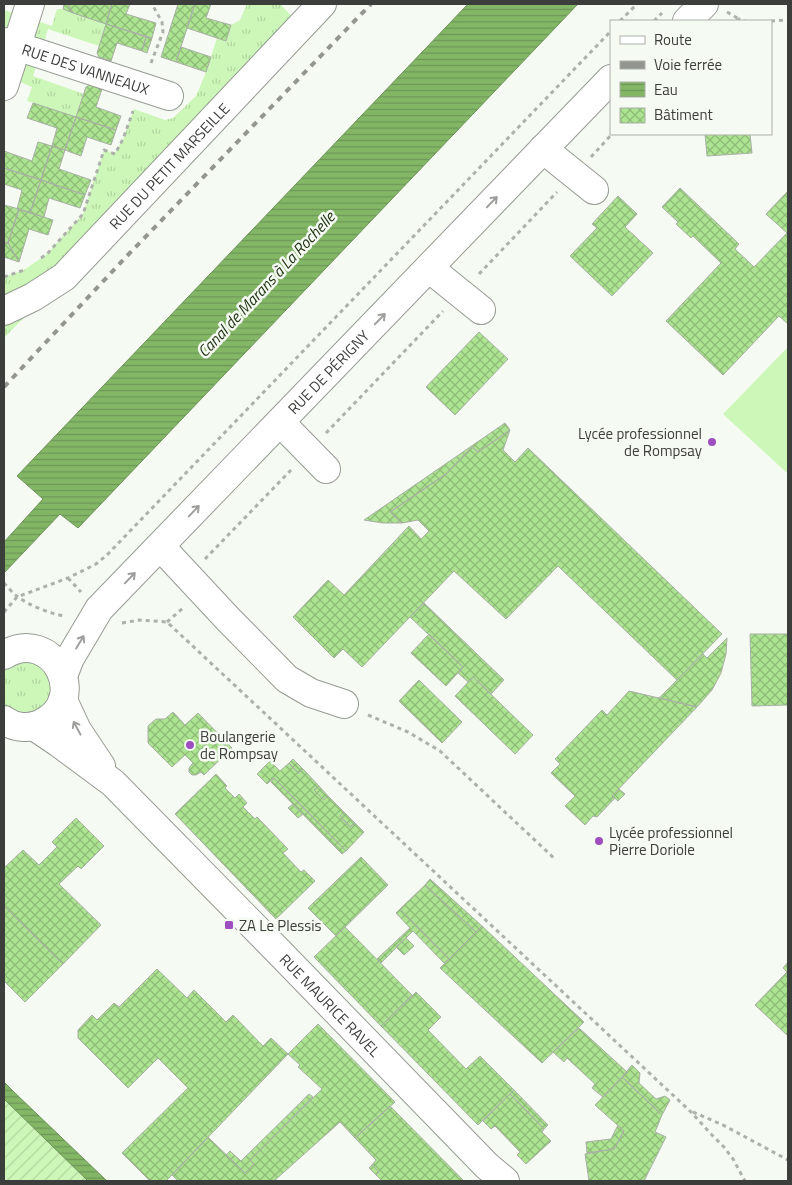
<svg xmlns="http://www.w3.org/2000/svg" width="792" height="1185" font-family="'Titillium Web',sans-serif">
<defs>
<pattern id="grass-tufts" width="24" height="20" patternUnits="userSpaceOnUse" patternTransform="scale(1.25)"><rect width="24" height="20" fill="#cdf7b8"/><path d="M3 7l-1-3M5 7V3M7 7l1-3M15 17l-1-3M17 17v-4M19 17l1-3" fill="none" stroke="#b1d59f"/></pattern>
<pattern id="garden-furrows" width="10" height="10" patternUnits="userSpaceOnUse" patternTransform="scale(1.25)"><rect width="10" height="10" fill="#cdf7b8"/><path d="M-1 1l2-2M0 10L10 0M9 11l2-2" fill="none" stroke="#b1d59f"/></pattern>
<pattern id="water-rules" width="6" height="5" patternUnits="userSpaceOnUse" patternTransform="scale(1.25)"><rect width="6" height="5" fill="#83b766"/><path d="M0 2.5h6" fill="none" stroke="#6c9655"/></pattern>
<pattern id="building-cross-hatch" width="8" height="8" patternUnits="userSpaceOnUse" patternTransform="scale(1.25)"><rect width="8" height="8" fill="#ade491"/><path d="M0 0l8 8M0 8l8-8" fill="none" stroke="#8eba78"/></pattern>
</defs>
<rect width="100%" height="100%" fill="#f5faf2"/>
<!-- grass -->
<path fill="url(#grass-tufts)" d="M247 4H280L301 26 64 277 4 338V277L24 270 47 254 83 214 104 150 115 153 123 139 134 109 165 120 173 118 196 96 206 72 217 38 231 25 240 20Z
M57 9H63L106 24 99 46 48 29 44 43 37 41 33 36 34 20 52 26Z
M4 10 19 15 16 24 7 29H4Z
M24 61H38L33 76 84 94 76 117 27 101 32 87 13 79Z
M39 660 57 685 37 718 4 710V668L9 663Z"/>
<!-- garden -->
<path fill="url(#garden-furrows)" d="M4 1093 96 1181H4Z"/>
<!-- pitch -->
<path fill="#cdf7b8" d="M788 347V474L723 414Z"/>
<!-- water -->
<path fill="url(#water-rules)" stroke="#6e9359" d="M468 4H578L78 528 60 514 4 573V542L43 499 17 476Z
M4 1082 15 1093 107 1181H88L4 1099Z"/>
<!-- building -->
<path fill="url(#building-cross-hatch)" stroke="#aaafa7" d="M64 4H68L69 6 73 13 63 9Z
M68 4H112L106 24 73 13 69 6Z
M112 4H130L126 14 156 23 152 38 106 24Z
M178 4H195L176 62 161 57Z
M195 4H211L206 18 231 25 226 41 187 28Z
M106 24 146 37 142 51 117 43 111 61 99 57 97 53Z
M146 37 152 38 147 53 142 51Z
M181 47 211 57 206 72 176 62Z
M90 85 102 89 96 107 121 116 116 130 76 117 86 87Z
M33 103 76 117 65 150 52 146 57 128 27 118Z
M76 117 116 130 111 145 87 137 81 156 65 150Z
M705 134H750L752 153 707 156Z
M38 142 52 146 41 180 4 168V151L32 161Z
M52 146 65 150 59 169 91 180 85 195 41 180Z
M4 168 41 180 30 213 17 209 22 190 4 184Z
M41 180 85 195 80 208 49 198 44 217 30 213Z
M680 188 739 244 735 249 754 267 787 233 766 214 788 191V324L779 316 723 375 666 321 721 263 693 236 691 238 676 224 678 222 662 207Z
M618 196 637 214 625 227 653 253 612 296 570 256 597 228 592 224Z
M4 205 19 209 8 243 4 242Z
M19 209 53 220 48 235 29 229 19 262 8 243Z
M4 242 8 243 19 262 4 257Z
M479 332 508 359 455 415 426 387Z
M505 423 510 430 478 452 472 447 446 474 390 512 402 523H383L364 520Z
M510 430 503 450 515 462 528 448 722 634 677 680 558 566 506 619 454 571 362 667 343 649 334 658 293 617 328 580 344 595 409 526 421 539 429 531 418 520 402 523 390 512 446 474 472 447 478 452Z
M424 603 504 680 491 694 473 677 468 682 458 673 463 667 410 617Z
M429 634 463 667 446 686 411 653Z
M750 634H788V705L752 706Z
M727 638 726 654 721 673 712 690 697 707 659 698 703 654 707 658Z
M473 677 533 735 515 754 455 696Z
M419 680 462 722 442 743 399 701Z
M629 691 697 707 612 796 615 798 597 817 593 816 585 825 565 806 575 796 551 773 560 764 555 759 602 710 607 715Z
M173 712 185 725 198 713 232 748 204 775 201 772 196 775H192L189 772V768L193 763 185 755 172 767 148 743V726L156 719H165Z
M293 759 303 769 298 773 289 763Z
M270 761 280 771 289 763 298 773 303 769 319 786 314 790 324 800 328 796 344 812 340 816 350 827 355 823 364 832 346 851 274 778 267 784 257 774Z
M216 774 227 786 225 788 235 798 239 794 247 803 243 807 255 819 257 817 288 849 283 853 301 872 304 870 315 881 276 919 175 814Z
M274 778 346 851 342 854 271 782Z
M319 786 328 796 324 800 314 790Z
M619 789 625 794 618 801 612 796Z
M293 804 303 814 298 818 288 808Z
M344 812 355 823 350 827 340 816Z
M76 818 104 846 81 869 78 866 59 884 101 925 63 964 4 906V868L23 850 39 865 57 847 52 842Z
M361 857 388 885 336 936 308 908Z
M430 879 482 926 476 932 425 885Z
M425 885 476 932 449 959 400 909Z
M4 906 63 964 25 1002 4 981Z
M400 909 449 959 444 963 413 931 381 963 377 959 410 928 396 913Z
M482 926 584 1022 542 1063 440 968Z
M345 927 412 995 381 1026 314 957Z
M406 938 414 946 404 955 396 947Z
M788 962V973L783 968Z
M157 969 187 998 194 990 226 1022 233 1015 263 1046 271 1038 288 1054 166 1181H150L122 1153 188 1088 158 1058 128 1088 78 1038V1030L92 1015 97 1020 114 1003 119 1007Z
M787 972 788 973V1036L755 1005Z
M416 992 441 1017 428 1030 466 1069 480 1056 514 1090 478 1125 381 1026Z
M318 1024 395 1102 355 1138 340 1122 274 1181H178L172 1175 208 1137 245 1173 254 1164 250 1160 322 1089 298 1067 300 1065 288 1054Z
M579 1028 627 1072 603 1097 592 1088 595 1084 567 1058 564 1062 553 1052Z
M632 1065 640 1073 639 1083 656 1099 665 1096 670 1100 662 1115 622 1077Z
M622 1077 662 1115 655 1132 666 1137 644 1181H589L585 1154 614 1149 624 1131 595 1105Z
M514 1090 548 1125 544 1129 510 1094Z
M309 1094 313 1097 250 1160 254 1164 245 1173 226 1155 230 1151 241 1161Z
M510 1094 544 1129 542 1132 551 1141 526 1164 517 1155 520 1152 495 1126 491 1129 483 1121Z
M390 1106 464 1181H382L376 1175 379 1172 372 1165 376 1160 355 1138Z
M618 1125 624 1131 614 1149 587 1153 586 1142 611 1139Z
M372 1165 379 1172 376 1175 369 1168Z"/>
<g fill="none" stroke-linecap="round" stroke-linejoin="round">
<defs>
<g id="minor">
<path d="M687 21 704 4"/>
<path id="s1" d="M4 42 169 96"/>
<path d="M4 86 30 4"/>
<path d="M543 149 594 190"/>
<path d="M429 268 481 310"/>
<path id="s2" d="M4 311 33 297 64 277 322 4"/>
<path d="M280 422 326 469"/>
<path d="M160 546 228 619 287 679 311 693 344 704"/>
<path d="M4 655C53 625 92 701 40 724 29 729 14 728 4 720"/>
<path id="s3" d="M63 676 70 658 99 609 611 79"/>
<path d="M63 700 77 730 101 766"/>
<path id="s4" d="M34 726 59 743 113 783 279 952 487 1166 505 1181"/>
</g>
</defs>
<!-- minor casing -->
<use href="#minor" stroke="#969b93" stroke-width="30"/>
<!-- path -->
<path stroke="#adb1ab" stroke-width="3" stroke-dasharray="4 4" stroke-linecap="butt" d="M727 12 739 19
M620 21 637 4
M654 21 662 13
M737 21 739 19 745 21
M771 21 788 20
M151 63 163 32 162 22 152 4
M591 157 612 134
M41 258 47 254 83 214 104 150 115 154 123 139 133 111
M479 274 557 192
M4 277 24 270
M326 433 443 311
M205 559 291 470
M68 578 81 592
M4 583C8 587 13 594 18 597 29 605 52 615 66 616
M4 612 17 597 68 578 96 564 107 555 611 31
M167 622 183 608
M122 623 139 620 167 622 691 1112 711 1134 724 1147 733 1159 745 1181
M368 715 408 732 440 751 556 860
M693 1112 723 1125 788 1160"/>
<!-- minor -->
<use href="#minor" stroke="#fff" stroke-width="28"/>
<!-- rail -->
<path stroke="#929590" stroke-width="4" stroke-dasharray="6 6" stroke-linecap="butt" d="M4 387 125 258 371 4"/>
</g>
<!-- one-way arrows -->
<defs><path id="oneway-shaft" d="M-6 0H5M1.5-3L5.5 0L1.5 3" fill="none" stroke-width="1.6" stroke-linecap="round" stroke-linejoin="round" transform="scale(1.25)"/></defs>
<g stroke="#9e9e9d">
<use href="#oneway-shaft" transform="translate(492 202) rotate(-46)"/>
<use href="#oneway-shaft" transform="translate(380 319) rotate(-46)"/>
<use href="#oneway-shaft" transform="translate(194 511) rotate(-46)"/>
<use href="#oneway-shaft" transform="translate(130 578) rotate(-46)"/>
<use href="#oneway-shaft" transform="translate(80 642) rotate(-59)"/>
<use href="#oneway-shaft" transform="translate(77 728) rotate(-118)"/>
</g>
<!-- markers -->
<g fill="#9e4ebe" stroke="#f5faf2" stroke-width="2">
<circle cx="712" cy="442" r="5"/>
<circle cx="190" cy="745" r="5"/>
<circle cx="599" cy="841" r="5"/>
<rect x="224" y="920" width="10" height="10" rx="2.5"/>
</g>
<g text-anchor="middle" dominant-baseline="central" stroke-width="5" stroke-linejoin="round" paint-order="stroke">
<!-- street labels -->
<g font-size="15" fill="#3c3e3b" stroke="#f5faf2">
<text stroke="none"><textPath href="#s1" startOffset="86">RUE DES VANNEAUX</textPath></text>
<text stroke="none"><textPath href="#s2" startOffset="222">RUE DU PETIT MARSEILLE</textPath></text>
<text stroke="none"><textPath href="#s3" startOffset="406">RUE DE PÉRIGNY</textPath></text>
<text stroke="none"><textPath href="#s4" startOffset="408">RUE MAURICE RAVEL</textPath></text>
</g>
<!-- poi labels -->
<g font-size="15" fill="#3c3e3b" stroke="#f5faf2" text-anchor="start">
<text x="702" y="433" text-anchor="end">Lycée professionnel<tspan x="702" dy="17">de Rompsay</tspan></text>
<text x="200" y="736">Boulangerie<tspan x="200" dy="17">de Rompsay</tspan></text>
<text x="609" y="832">Lycée professionnel<tspan x="609" dy="17">Pierre Doriole</tspan></text>
<text x="239" y="925">ZA Le Plessis</text>
</g>
<!-- water labels -->
<g font-size="16" font-style="italic" fill="#1d3211" stroke="#f5faf2">
<text transform="translate(266 284) rotate(-47)">Canal de Marans à La Rochelle</text>
</g>
</g>
<!-- border -->
<rect width="792" height="1185" fill="none" stroke="#3c3e3b" stroke-width="10"/>
<!-- legend -->
<rect x="610" y="20" width="162" height="115" fill="#f5faf2" stroke="#abafa9"/>
<rect x="620" y="36" width="25" height="8" fill="#ffffff" stroke="#abafa9"/>
<text x="654" y="45" font-size="15" fill="#3c3e3b">Route</text>
<rect x="620" y="61" width="25" height="8" fill="#929590" stroke="#abafa9"/>
<text x="654" y="70" font-size="15" fill="#3c3e3b">Voie ferrée</text>
<rect x="620" y="82" width="25" height="15" fill="url(#water-rules)" stroke="#abafa9"/>
<text x="654" y="95" font-size="15" fill="#3c3e3b">Eau</text>
<rect x="620" y="108" width="25" height="15" fill="url(#building-cross-hatch)" stroke="#abafa9"/>
<text x="654" y="120" font-size="15" fill="#3c3e3b">Bâtiment</text>
</svg>
